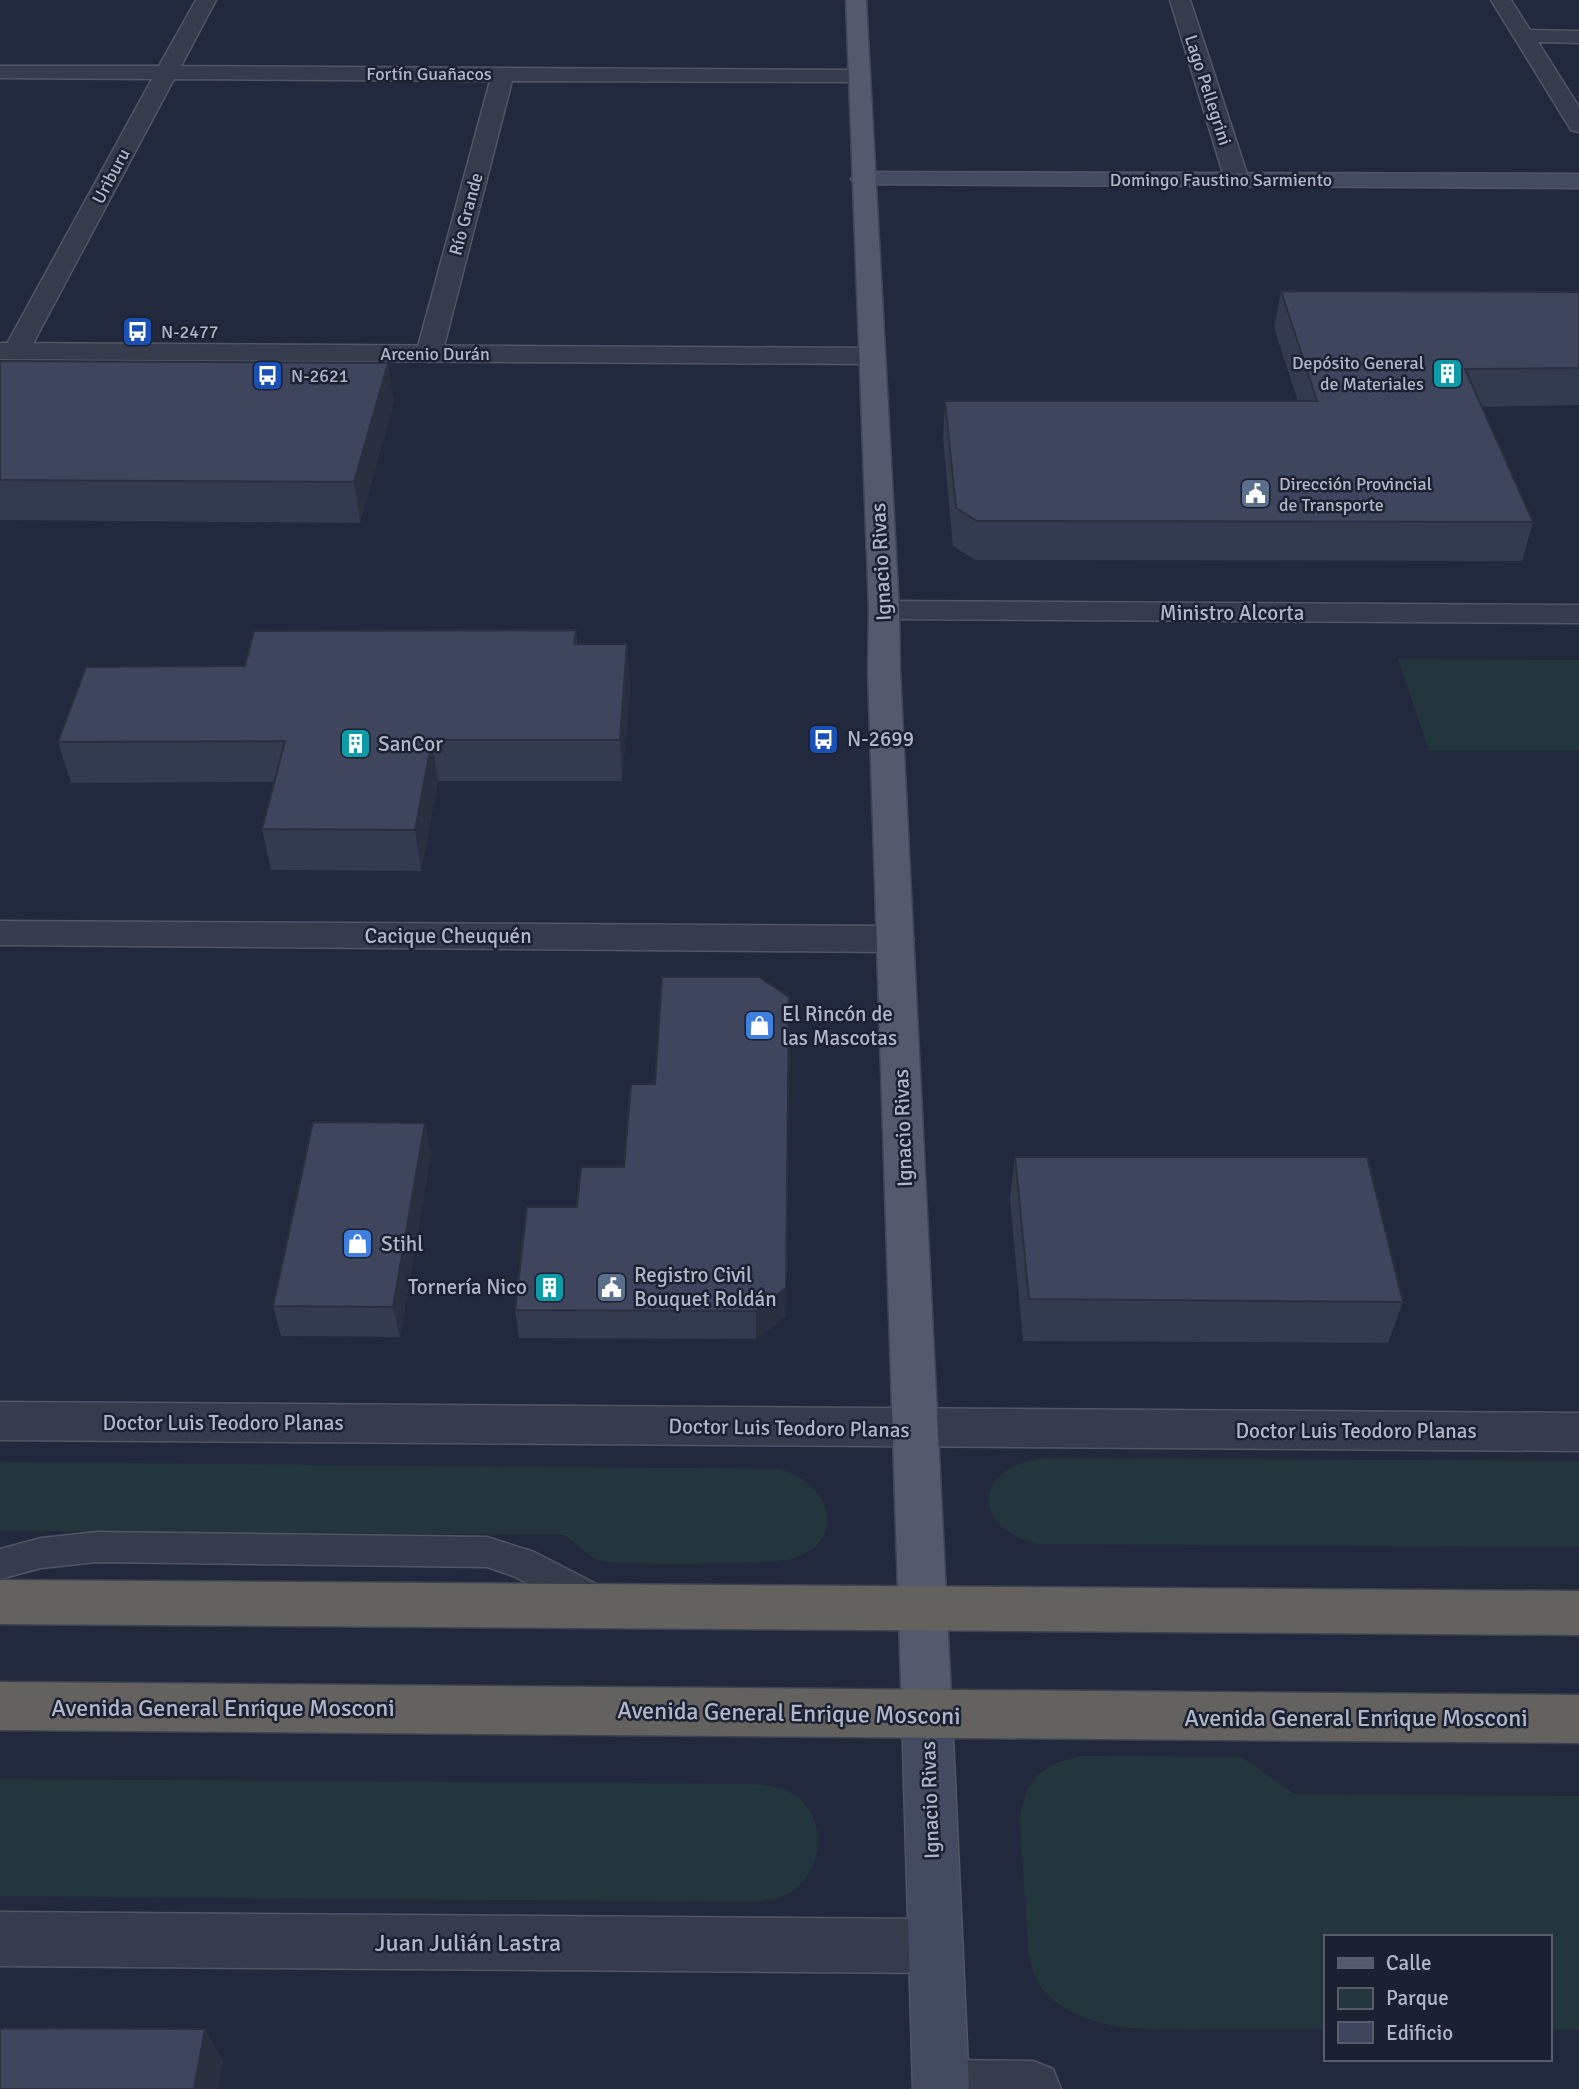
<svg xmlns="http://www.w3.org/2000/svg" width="1579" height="2089" font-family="Signika,sans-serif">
<rect width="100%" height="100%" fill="#22293c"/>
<!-- green -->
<path fill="#24363d" d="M1398 659 1579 660V751H1429Z
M1046 1458 1579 1461V1547L1039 1544C968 1529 974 1464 1046 1458Z
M0 1462 778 1469C832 1482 849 1541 792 1559 778 1564 610 1565 600 1561 588 1556 576 1543 565 1535L0 1531Z
M1081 1756 1242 1757 1294 1794 1579 1796V2030H1549V1937H1325V2029C1289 2029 1253 2029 1217 2029 1160 2029 1086 2037 1043 1990 1034 1979 1031 1963 1028 1950L1020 1820C1025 1778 1042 1765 1081 1756Z
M0 1779 753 1784C765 1785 778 1786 790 1792 829 1814 825 1870 790 1893 778 1901 761 1901 747 1902L0 1896Z"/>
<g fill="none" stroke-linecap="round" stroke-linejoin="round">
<defs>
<path id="service" d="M97 1532 487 1537 534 1552 608 1590 614 1601 608 1612 596 1617 513 1576 487 1567 97 1562 41 1568 0 1579V1549L41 1538Z"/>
<path id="minor" d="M196 0H216L181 66 859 70 867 71 870 76 867 81 859 82 512 81 442 354 438 360 429 362 420 360 416 354 490 81 174 79 29 351 25 357 16 359 7 357 3 351 152 79 0 78V66H159Z
M1170 0H1190L1249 180 1245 185H1229L1225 180Z
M1491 0H1511L1530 30 1579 31V43L1538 42 1579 107V132L1571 130 1568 125Z
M884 601 1579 605V623L884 619 873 617 869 610 873 603Z
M0 921 896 926 909 930 914 939 909 948 896 952 0 945Z"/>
<path id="tertiary" d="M0 343 871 348 880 350 884 356 880 362 871 364 0 359Z
M0 1402 1579 1413V1451L0 1440Z
M0 1912 936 1919 955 1927 963 1946 955 1965 936 1973 0 1966Z
M941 2060 1033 2061 1053 2069 1061 2089H913L921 2068Z"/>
<path id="secondary" d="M863 172 1579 174V188L855 184 851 179 855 174Z
M927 1690 945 1697 952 1714 969 2089H913L902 1714 909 1697Z"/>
<path id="primary" d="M846 0H866L899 610 900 671 952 1714 945 1731 927 1738 909 1731 902 1714 868 671 869 610Z"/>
<path id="trunk" d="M0 1580 1579 1591V1635L0 1624Z
M0 1682 1579 1695V1743L0 1730Z"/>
</defs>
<!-- service casing -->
<use href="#service" stroke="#515667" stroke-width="3"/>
<!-- minor casing -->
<use href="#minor" stroke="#515667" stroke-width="3"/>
<!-- tertiary casing -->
<use href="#tertiary" stroke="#515667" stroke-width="3"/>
<!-- secondary casing -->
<use href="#secondary" stroke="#515667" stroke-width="3"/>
<!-- primary casing -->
<use href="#primary" stroke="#3f4555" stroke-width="3"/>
<!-- trunk casing -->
<use href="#trunk" stroke="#3e4354" stroke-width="3"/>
<!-- service -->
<use href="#service" fill="#363c4c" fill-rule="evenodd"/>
<!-- minor -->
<use href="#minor" fill="#363c4c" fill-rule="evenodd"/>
<!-- tertiary -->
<use href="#tertiary" fill="#363c4c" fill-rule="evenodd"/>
<!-- secondary -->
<use href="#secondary" fill="#444a5f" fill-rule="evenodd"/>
<!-- primary -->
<use href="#primary" fill="#545a6c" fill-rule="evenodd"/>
<!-- trunk -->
<use href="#trunk" fill="#63625f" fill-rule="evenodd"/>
</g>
<!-- wall -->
<path fill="#353b4f" d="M1281 291 1579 292V405L1482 407 1533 522 1522 561 975 560 953 546 943 439 945 401H1298L1274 328Z
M0 361 394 402 360 523 0 520Z
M576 630 577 644 630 685 622 781H438L421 871 271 870 262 829 274 782 71 783 58 742 245 666Z
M431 1153 400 1337 281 1336 273 1306Z
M1015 1157 1403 1302 1388 1343 1023 1341 1010 1199Z
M624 1167 786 1316 756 1339 519 1338 515 1310 577 1207Z"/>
<!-- shaded-wall -->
<path fill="#2b3040" d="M388 363 394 402 360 523 354 482Z
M627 644 630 685 622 781 620 740Z
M432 740 438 781 421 871 415 830Z
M789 997 786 1316 756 1339V1311Z
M425 1123 431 1153 400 1337 393 1307Z
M205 2029 223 2061 218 2089H194Z"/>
<!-- building -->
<path fill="#3e455c" stroke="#2b3040" stroke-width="2" d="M1281 291 1579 292V368L1465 369 1533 522 977 521 956 508 945 401H1317Z
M0 361 388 363 354 482 0 480Z
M576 630 574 644H627L620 740H432L415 830 262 829 285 741 58 742 86 667 245 666 254 631Z
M662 977H759L789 997 786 1288 756 1311 515 1310 527 1207H577L581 1167H624L631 1084H655Z
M313 1122 425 1123 393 1307 273 1306Z
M1015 1157H1367L1403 1302 1029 1299Z
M0 2028 205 2029 194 2089H0Z"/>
<!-- icons -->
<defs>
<symbol id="bus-square" viewBox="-11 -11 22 22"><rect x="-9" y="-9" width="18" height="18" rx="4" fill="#1a4fb4" stroke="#1b2131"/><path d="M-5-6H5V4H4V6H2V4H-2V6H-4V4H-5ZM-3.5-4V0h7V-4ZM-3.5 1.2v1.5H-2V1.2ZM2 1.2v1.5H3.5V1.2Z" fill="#fff"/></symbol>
<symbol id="building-square" viewBox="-11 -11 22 22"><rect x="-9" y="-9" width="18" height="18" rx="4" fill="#0f9aa8" stroke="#1b2131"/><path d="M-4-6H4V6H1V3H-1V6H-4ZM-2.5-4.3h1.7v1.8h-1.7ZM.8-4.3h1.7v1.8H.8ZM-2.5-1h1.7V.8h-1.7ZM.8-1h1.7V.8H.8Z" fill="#fff"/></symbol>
<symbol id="civic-square" viewBox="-11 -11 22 22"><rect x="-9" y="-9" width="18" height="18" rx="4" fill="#5c6f8a" stroke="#1b2131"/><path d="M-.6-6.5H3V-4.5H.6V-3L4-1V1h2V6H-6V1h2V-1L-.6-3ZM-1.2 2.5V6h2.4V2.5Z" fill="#fff"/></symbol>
<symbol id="shop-square" viewBox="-11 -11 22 22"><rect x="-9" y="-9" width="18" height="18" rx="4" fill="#3f7fe0" stroke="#1b2131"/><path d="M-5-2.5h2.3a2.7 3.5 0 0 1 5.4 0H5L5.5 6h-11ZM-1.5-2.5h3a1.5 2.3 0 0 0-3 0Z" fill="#fff"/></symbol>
</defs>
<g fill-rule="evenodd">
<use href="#bus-square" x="120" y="314" width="35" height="35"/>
<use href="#building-square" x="1430" y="356" width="35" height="35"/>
<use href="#bus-square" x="250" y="358" width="35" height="35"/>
<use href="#civic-square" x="1238" y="476" width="35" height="35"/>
<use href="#bus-square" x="806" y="722" width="35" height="35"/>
<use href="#building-square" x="338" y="726" width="35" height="35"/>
<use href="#shop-square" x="742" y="1008" width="35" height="35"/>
<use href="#shop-square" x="340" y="1226" width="35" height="35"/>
<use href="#building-square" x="532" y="1270" width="35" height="35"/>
<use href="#civic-square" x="594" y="1270" width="35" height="35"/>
</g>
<g text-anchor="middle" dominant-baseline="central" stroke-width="5" stroke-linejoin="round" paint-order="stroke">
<!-- far-street labels -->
<g font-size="18" fill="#b1b6c8" stroke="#1b2131">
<text x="429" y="74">Fortín Guañacos</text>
<text transform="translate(1208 90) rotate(72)">Lago Pellegrini</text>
<text transform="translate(111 176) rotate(-62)">Uriburu</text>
<text x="1221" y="180">Domingo Faustino Sarmiento</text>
<text transform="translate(466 214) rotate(-75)">Río Grande</text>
<text x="435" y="354">Arcenio Durán</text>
</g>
<!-- far-poi labels -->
<g font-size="18" fill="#b1b6c8" stroke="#1b2131" text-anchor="start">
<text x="161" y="332">N-2477</text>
<text x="1424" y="363" text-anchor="end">Depósito General<tspan x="1424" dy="21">de Materiales</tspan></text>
<text x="291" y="376">N-2621</text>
<text x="1279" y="484">Dirección Provincial<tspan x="1279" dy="21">de Transporte</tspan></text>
</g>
<!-- street labels -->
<g font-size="21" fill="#b1b6c8" stroke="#1b2131">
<text transform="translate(881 562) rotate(-93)">Ignacio Rivas</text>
<text x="1232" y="613">Ministro Alcorta</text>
<text x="448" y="936">Cacique Cheuquén</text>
<text transform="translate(903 1128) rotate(-92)">Ignacio Rivas</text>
<text x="223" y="1423">Doctor Luis Teodoro Planas</text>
<text transform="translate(789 1428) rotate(1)">Doctor Luis Teodoro Planas</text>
<text x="1356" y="1431">Doctor Luis Teodoro Planas</text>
<text transform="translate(930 1800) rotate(-92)">Ignacio Rivas</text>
</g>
<!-- poi labels -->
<g font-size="21" fill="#b1b6c8" stroke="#1b2131" text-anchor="start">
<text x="847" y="739">N-2699</text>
<text x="378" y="744">SanCor</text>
<text x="782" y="1014">El Rincón de<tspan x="782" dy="24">las Mascotas</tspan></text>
<text x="381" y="1244">Stihl</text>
<text x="634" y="1275">Registro Civil<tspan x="634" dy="24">Bouquet Roldán</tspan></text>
<text x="527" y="1287" text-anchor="end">Tornería Nico</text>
</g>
<!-- near-street labels -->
<g font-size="24" fill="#b1b6c8" stroke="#1b2131">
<text x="223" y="1708">Avenida General Enrique Mosconi</text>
<text transform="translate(789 1713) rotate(1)">Avenida General Enrique Mosconi</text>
<text x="1356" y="1718">Avenida General Enrique Mosconi</text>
<text x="468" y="1943">Juan Julián Lastra</text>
</g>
</g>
<!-- legend -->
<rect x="1324" y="1935" width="228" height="126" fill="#1b2131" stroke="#575d6d" stroke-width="2"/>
<rect x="1338" y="1958" width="35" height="10" fill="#545a6c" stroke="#575d6d" stroke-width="2"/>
<text x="1386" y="1970" font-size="21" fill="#b1b6c8">Calle</text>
<rect x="1338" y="1988" width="35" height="21" fill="#24363d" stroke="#575d6d" stroke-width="2"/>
<text x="1386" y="2005" font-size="21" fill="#b1b6c8">Parque</text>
<rect x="1338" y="2022" width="35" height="21" fill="#3e455c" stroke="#575d6d" stroke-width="2"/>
<text x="1386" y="2040" font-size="21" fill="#b1b6c8">Edificio</text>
</svg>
